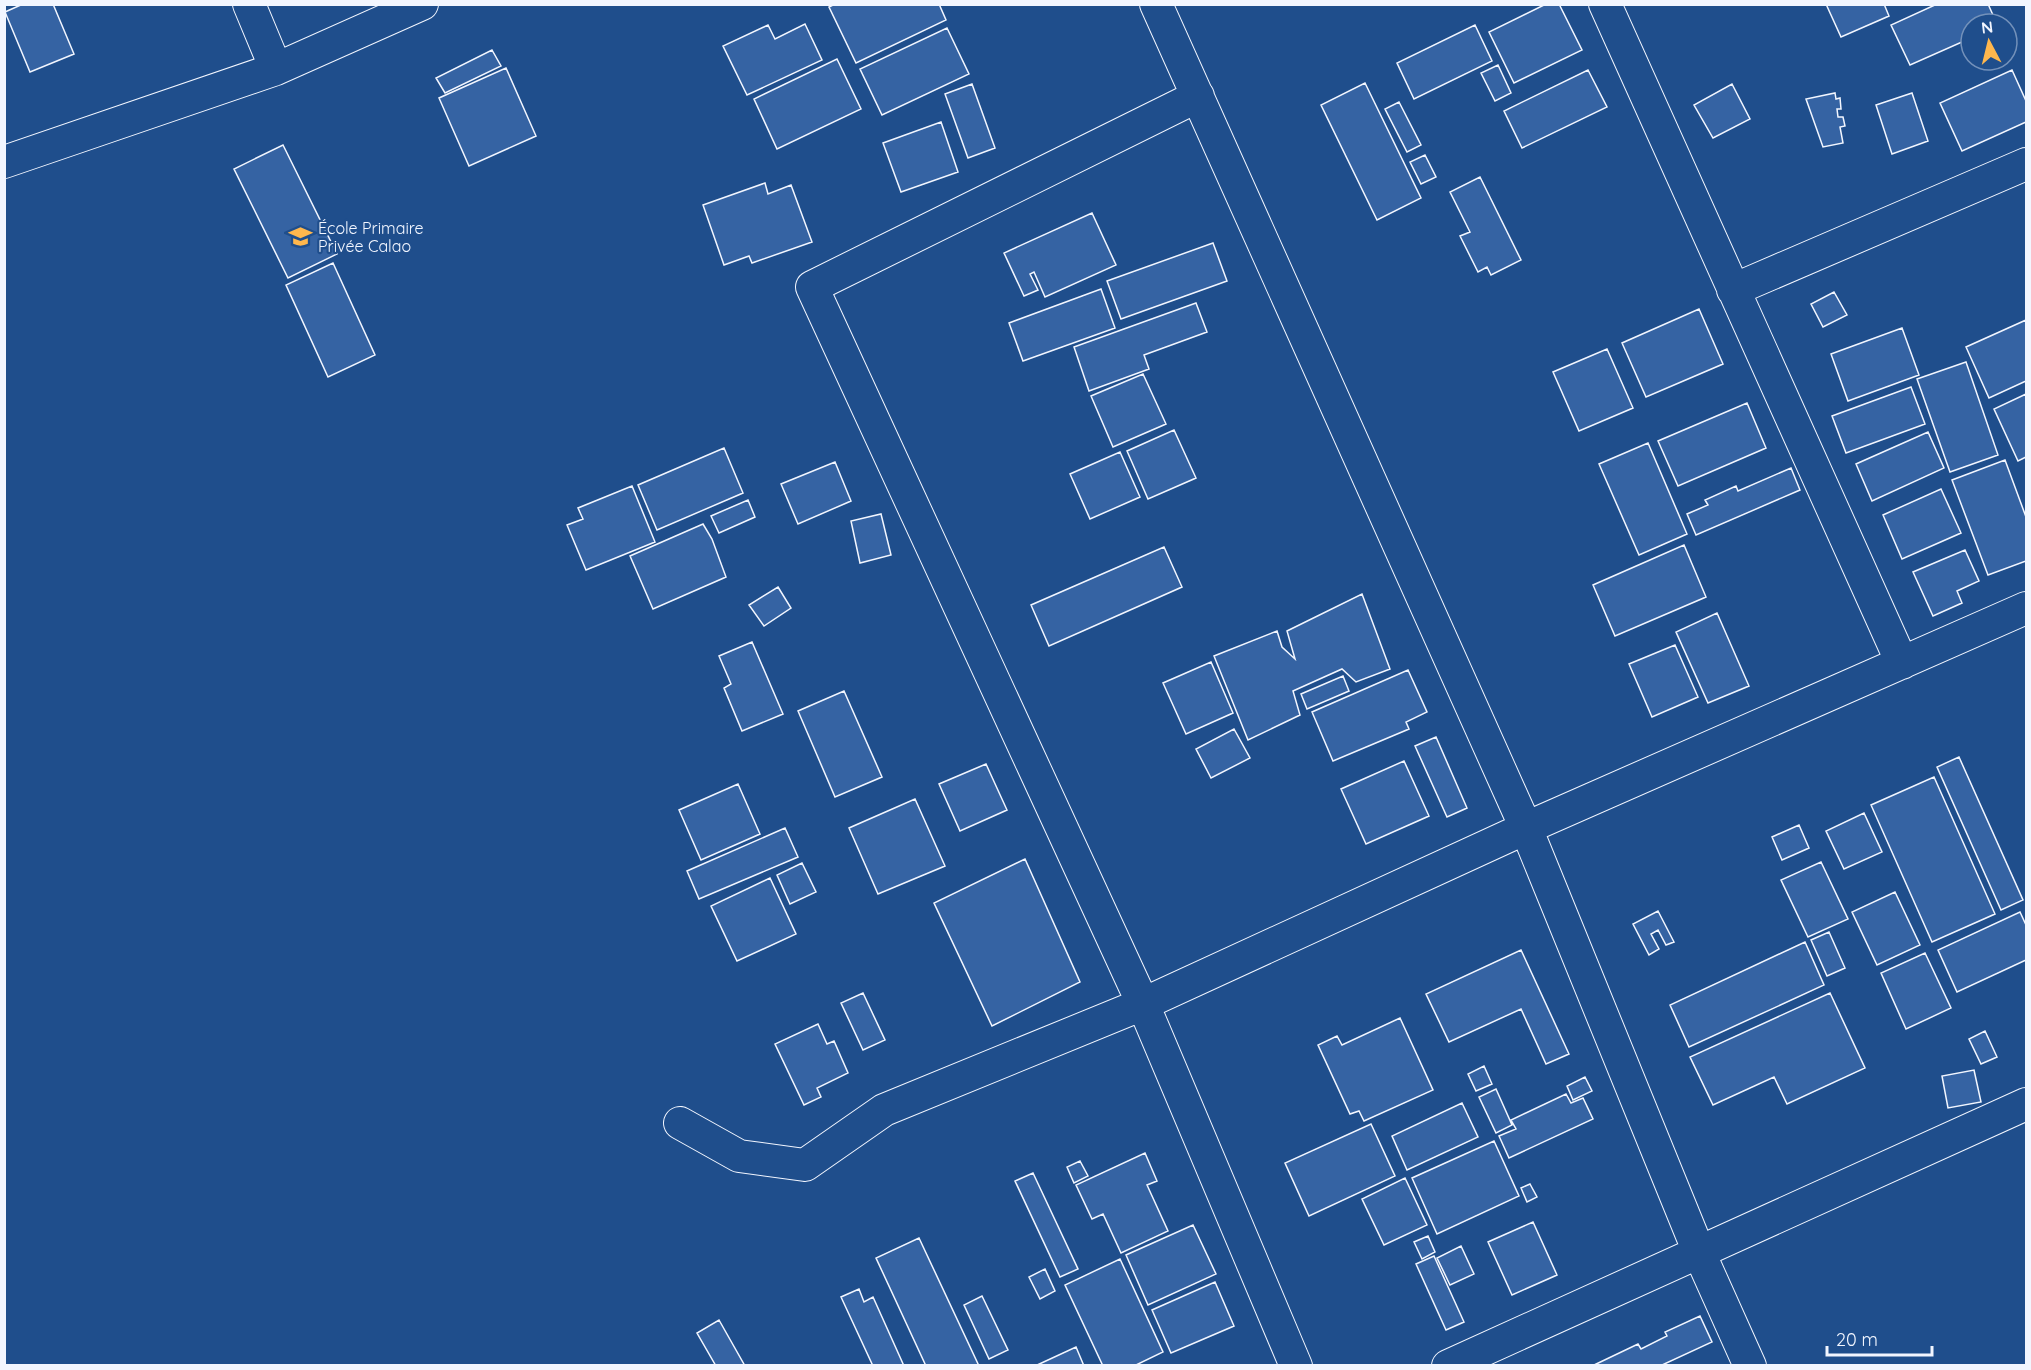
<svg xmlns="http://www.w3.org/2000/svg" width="2031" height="1370" font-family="Quicksand,sans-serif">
<rect width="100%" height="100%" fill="#1f4e8c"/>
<!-- building -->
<path fill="#3563a3" stroke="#f2f6ff" stroke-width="1.5" d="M23 4H53L74 54 30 72 5 12Z
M835 4H939L946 20 856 63 829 7Z
M1546 4H1559L1582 50 1514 83 1489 32Z
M1826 4H1884L1889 16 1841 37Z
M1937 4H1988L1997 24H1971V38L1910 65 1891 25Z
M805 24 822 60 747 95 723 46 768 25 775 39Z
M1475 25 1492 61 1414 99 1397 63Z
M947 28 969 74 882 115 860 69Z
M492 50 501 66 445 93 436 78Z
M837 59 861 109 777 149 754 99Z
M1498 65 1511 93 1495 101 1481 73Z
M506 68 536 136 469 166 439 98Z
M1588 70 1607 107 1522 148 1504 111Z
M2012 70 2026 101V122L1962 151 1940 103Z
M1365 83 1421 198 1377 220 1321 105Z
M972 84 995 148 968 158 945 94Z
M1732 84 1750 119 1713 138 1694 105Z
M1835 93 1836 99 1840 98 1841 109H1837L1838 117H1843L1845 126 1840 127 1843 143 1823 147 1806 99Z
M1912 93 1928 141 1892 154 1876 105Z
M1399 102 1421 145 1407 152 1385 109Z
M941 122 958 172 901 192 883 143Z
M283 145 337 254 288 278 234 169Z
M1425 155 1436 177 1421 184 1410 162Z
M1480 177 1521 260 1491 275 1487 267 1478 272 1460 236 1470 232 1450 192Z
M765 183 768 194 791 185 812 242 752 263 749 256 724 265 703 205Z
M1092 213 1116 265 1045 297 1034 272 1030 274 1038 290 1024 296 1004 253Z
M1213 243 1227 281 1121 319 1107 281Z
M333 263 375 355 328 377 286 285Z
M1101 289 1115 328 1023 361 1009 323Z
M1834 292 1847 315 1823 327 1811 304Z
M1196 303 1207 332 1144 355 1149 369 1089 391 1074 347Z
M1699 309 1723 364 1646 397 1622 343Z
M2026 320V381L1989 398 1966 347Z
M1902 328 1919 375 1848 401 1831 354Z
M1607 349 1633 408 1579 431 1553 372Z
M1966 362 1998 455 1950 472 1917 379Z
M1143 374 1166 424 1113 447 1091 396Z
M1911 387 1925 424 1846 453 1832 416Z
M2026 394V457L2018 461 1994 409Z
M1747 403 1766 448 1678 486 1658 441Z
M1174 430 1196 478 1148 499 1127 451Z
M1928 432 1944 468 1872 501 1856 464Z
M1648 443 1687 534 1639 555 1599 464Z
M724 448 743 493 657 530 638 485Z
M1120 452 1140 497 1090 519 1070 474Z
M2005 460 2026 517V561L1988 575 1952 480Z
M835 462 851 501 798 524 781 484Z
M1791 468 1800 490 1696 535 1687 514 1708 505 1705 500 1736 486 1738 491Z
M632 486 655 542 586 570 567 525 583 519 578 508Z
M1941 489 1961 533 1902 559 1883 515Z
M748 500 755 517 719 533 711 516Z
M881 514 891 555 860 563 851 521Z
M703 524 712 539 726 577 653 609 630 556Z
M1684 545 1706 597 1615 636 1593 585Z
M1164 547 1182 587 1049 646 1031 605Z
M1965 550 1979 581 1957 591 1962 603 1933 616 1913 572Z
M778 587 791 608 764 626 749 605Z
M1362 594 1390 669 1356 682 1342 669 1293 691 1300 715 1248 740 1214 656 1277 631 1282 647 1295 659 1287 631Z
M1717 613 1749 686 1708 703 1676 632Z
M752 642 783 714 742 731 724 688 731 684 719 656Z
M1675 645 1698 697 1652 717 1629 664Z
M1211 662 1233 713 1186 734 1163 683Z
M1408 670 1427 712 1406 722 1409 729 1333 761 1312 712Z
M1343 676 1349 691 1307 709 1301 694Z
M844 691 882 777 835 797 798 711Z
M1234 729 1250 758 1211 778 1196 749Z
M1436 737 1467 808 1447 817 1415 746Z
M1959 757 2023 900 2001 910 1937 767Z
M1404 761 1429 816 1366 844 1341 789Z
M986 764 1007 810 960 831 939 784Z
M1934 777 1995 914 1932 942 1871 805Z
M738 784 760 834 701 860 679 810Z
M915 799 945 866 878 894 849 828Z
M1864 813 1882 852 1844 869 1826 831Z
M1799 825 1809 848 1782 860 1772 837Z
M785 828 798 857 699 899 687 871Z
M1025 859 1080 982 992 1026 934 903Z
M1821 862 1848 919 1808 937 1781 880Z
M802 863 816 892 790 904 777 875Z
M770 878 796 934 737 961 711 906Z
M1895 892 1920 945 1877 965 1852 912Z
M1658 911 1674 942 1666 945 1658 930 1651 934 1659 949 1649 955 1633 924Z
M2020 912 2026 925V960L1957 992 1938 950Z
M1829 932 1845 968 1827 976 1811 940Z
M1805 942 1824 985 1689 1047 1670 1005Z
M1521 950 1569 1054 1546 1064 1521 1009 1449 1042 1426 994Z
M1925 953 1951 1008 1906 1029 1881 973Z
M863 993 885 1040 863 1050 841 1003Z
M1830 993 1865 1068 1787 1104 1774 1077 1713 1105 1690 1057Z
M1400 1018 1433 1090 1364 1121 1359 1111 1350 1114 1318 1045 1337 1036 1342 1045Z
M818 1024 827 1044 834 1041 848 1073 817 1088 821 1097 804 1105 775 1044Z
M1985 1031 1997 1057 1981 1064 1969 1039Z
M1484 1066 1492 1084 1476 1091 1468 1074Z
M1974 1070 1981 1102 1948 1108 1942 1076Z
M1585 1077 1592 1091 1573 1100 1567 1086Z
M1496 1089 1512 1125 1496 1133 1479 1097Z
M1566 1094 1571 1103 1583 1098 1593 1119 1509 1158 1499 1136 1516 1129 1511 1120Z
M1462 1103 1478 1137 1407 1170 1392 1136Z
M1371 1124 1395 1176 1309 1216 1285 1163Z
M1494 1141 1519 1196 1437 1234 1412 1178Z
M1145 1153 1157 1181 1147 1185 1168 1231 1121 1253 1103 1214 1092 1219 1076 1185Z
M1080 1161 1088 1176 1074 1183 1067 1167Z
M1033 1173 1078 1269 1060 1277 1015 1181Z
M1405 1178 1427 1225 1384 1245 1362 1199Z
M1530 1184 1537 1197 1527 1202 1521 1188Z
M1533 1222 1557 1275 1512 1295 1488 1242Z
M1193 1225 1216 1274 1148 1305 1126 1255Z
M1428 1236 1435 1252 1422 1259 1414 1242Z
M919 1238 979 1366H926L876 1258Z
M1461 1246 1474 1274 1450 1285 1437 1258Z
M1434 1256 1464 1322 1446 1330 1416 1264Z
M1120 1259 1163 1352 1134 1366H1103L1065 1285Z
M1045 1269 1055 1291 1040 1299 1029 1277Z
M1215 1282 1234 1326 1171 1353 1152 1310Z
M859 1289 864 1302 873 1297 904 1366H873L841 1297Z
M982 1296 1008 1350 989 1359 964 1305Z
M1700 1316 1712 1342 1660 1366H1592L1638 1344 1641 1349 1667 1336 1665 1332Z
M719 1320 745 1366H716L697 1333Z
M1076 1347 1084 1366H1035Z"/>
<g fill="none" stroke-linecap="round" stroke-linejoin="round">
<defs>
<path id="minor" d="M249 4 276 69
M1156 4 1526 828 1698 1250 1750 1366
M1605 4 1902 663
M1198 96 812 287 1143 1004 1296 1366
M4 162 276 69 422 4
M1733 290 2026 164
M680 1123 739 1156 805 1165 884 1110 1143 1004 1526 828 2026 608
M1448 1366 2026 1104"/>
</defs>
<!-- minor casing -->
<use href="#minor" stroke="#f2f6ff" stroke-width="34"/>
<!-- minor -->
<use href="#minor" stroke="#1f4e8c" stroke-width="32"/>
</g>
<!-- icons -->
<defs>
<symbol id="school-bare" viewBox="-9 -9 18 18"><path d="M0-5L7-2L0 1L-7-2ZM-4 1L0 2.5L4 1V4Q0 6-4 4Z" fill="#ffb74d" stroke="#1f4e8c" stroke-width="2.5" paint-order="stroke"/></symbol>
</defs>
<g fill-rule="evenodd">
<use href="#school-bare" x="284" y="220" width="33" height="33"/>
</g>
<g text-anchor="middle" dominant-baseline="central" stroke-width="4.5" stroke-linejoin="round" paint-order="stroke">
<!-- poi labels -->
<g font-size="16" fill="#f2f6ff" stroke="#1f4e8c" text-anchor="start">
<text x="318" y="228">École Primaire<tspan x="318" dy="18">Privée Calao</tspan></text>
</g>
</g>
<!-- border -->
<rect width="2031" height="1370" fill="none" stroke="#f2f6ff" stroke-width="12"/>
<!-- north arrow -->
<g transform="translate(1989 42) rotate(353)"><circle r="28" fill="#1f4e8c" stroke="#7391ba" stroke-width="1.5"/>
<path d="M0-4.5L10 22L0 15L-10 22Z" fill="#ffb74d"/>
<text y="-9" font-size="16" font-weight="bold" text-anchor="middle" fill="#f2f6ff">N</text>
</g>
<!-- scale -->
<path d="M1827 1346v9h105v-9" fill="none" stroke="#f2f6ff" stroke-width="3"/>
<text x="1836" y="1346" font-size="18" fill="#f2f6ff" stroke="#1f4e8c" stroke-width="4.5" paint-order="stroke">20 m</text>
</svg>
